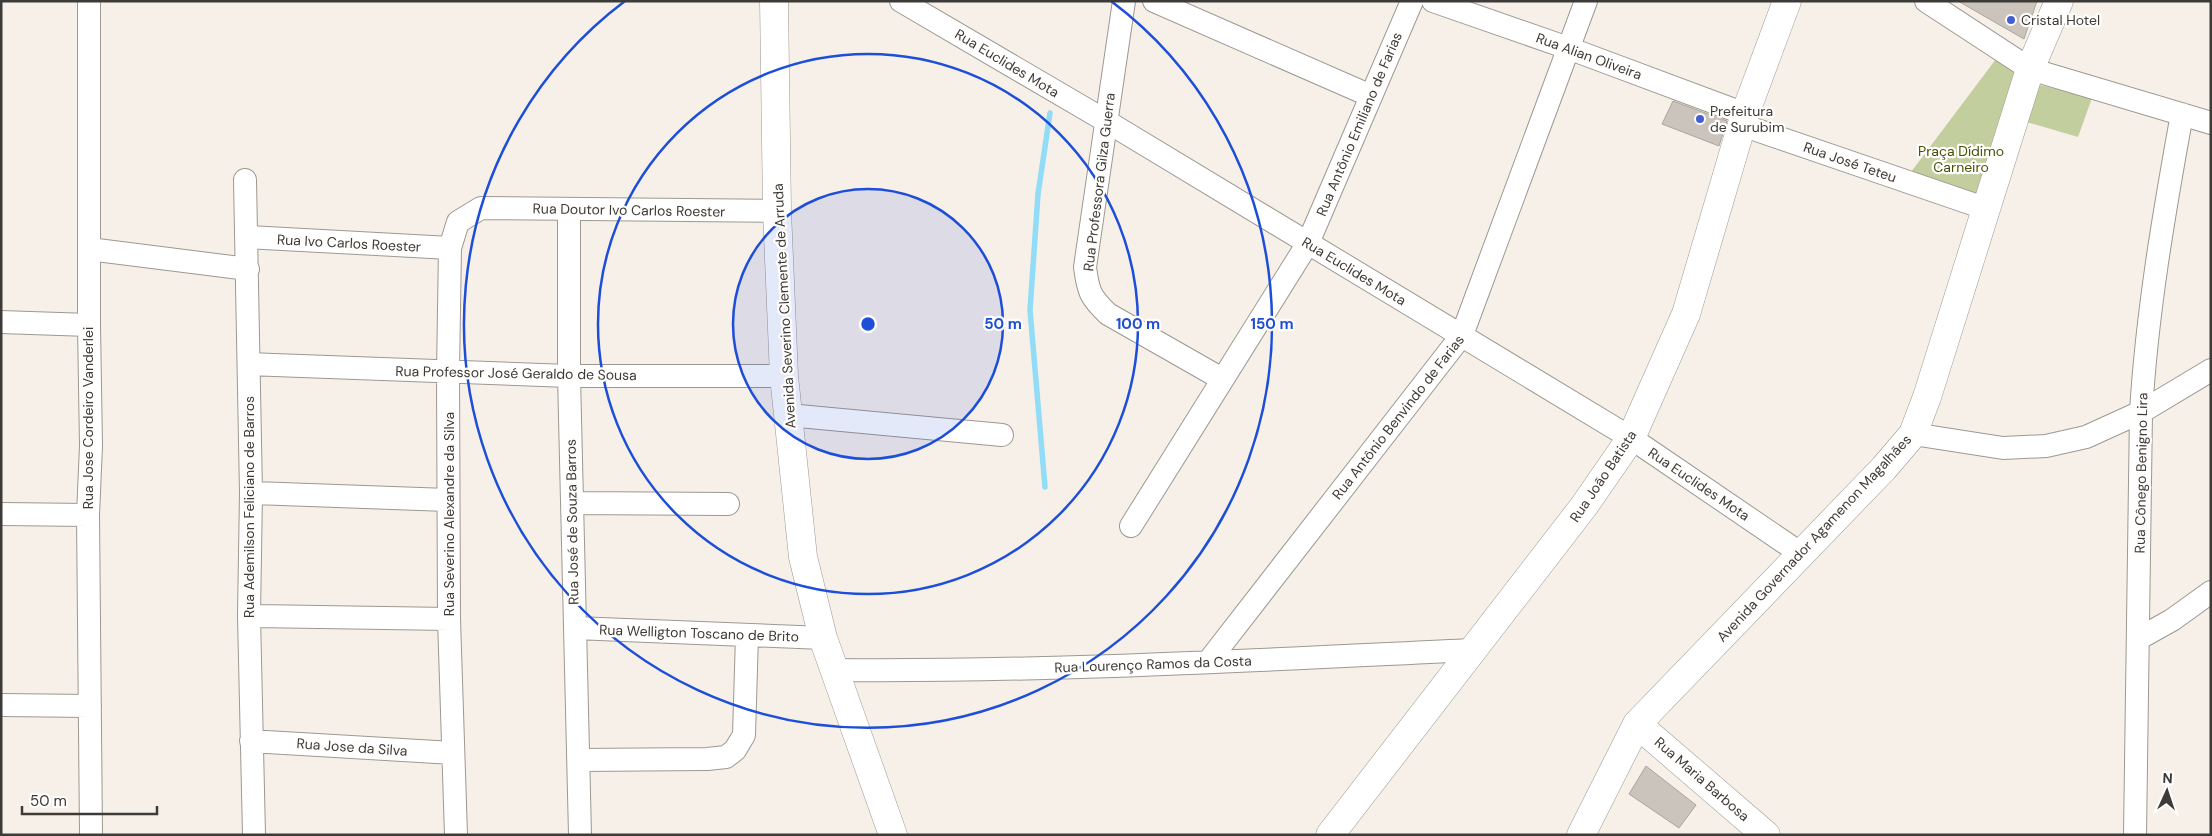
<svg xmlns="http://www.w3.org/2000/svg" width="2212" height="836" font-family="'DM Sans',sans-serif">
<rect width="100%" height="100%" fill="#f6f0e9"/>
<!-- green -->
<path fill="#c3ce9e" d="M1996 59 2027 69 1981 201 1908 176Z
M2036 84 2092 98 2078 137 2023 121Z"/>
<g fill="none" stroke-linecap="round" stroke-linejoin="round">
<!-- stream -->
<path stroke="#91dcf7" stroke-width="5.5" d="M1045 487 1030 310 1038 194 1050 113"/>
</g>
<!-- building -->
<path fill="#cac4bd" stroke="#aba59f" d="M1958 1H2037L2024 39Z
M1673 101 1727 121 1719 146 1662 124Z
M1646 766 1696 805 1679 828 1629 794Z"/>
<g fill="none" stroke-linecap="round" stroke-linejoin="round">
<defs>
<path id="minor" d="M89 1V325L91 446 88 515 91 835
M901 1 1106 121 1631 438 1800 553
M1124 1 1085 267C1088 291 1090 297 1108 314L1222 379
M1154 1 1371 96
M1433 1 1568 48 1745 114
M1926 1 2030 69 2211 123
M1742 125 1987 209
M245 180 251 493 249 616 254 835
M569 209V376L580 835
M247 237 450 248
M89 249 248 269
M1 322 89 325
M249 364 569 376H784
M788 415 1002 435
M1913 434 2003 448 2046 446 2086 437 2141 412 2211 370
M251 493 448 500
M572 503 728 504
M1 514 88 515
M1131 526 1308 243 1412 1
M249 616 449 619
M575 628 823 638
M2138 639 2172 620 2211 592
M1208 662 1462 335 1586 1
M833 670C1047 672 1260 660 1473 650
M1 705 90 706
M251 741 453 753
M579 760 707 759 726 757 735 750 744 735 747 636
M456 835 449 619 448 372 450 248 458 222 481 208 777 211
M2135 835 2141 412C2147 312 2164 213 2182 114"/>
<path id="major" d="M774 1 777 211 784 376 803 557 823 638 893 835
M1637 724 1766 835
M1330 835 1584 506 1631 438 1686 314 1745 114 1787 1
M1581 835 1637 724 1884 468 1913 434 1927 397 2030 69 2059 1"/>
</defs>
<!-- minor casing -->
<use href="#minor" stroke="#9d9891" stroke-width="24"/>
<!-- major casing -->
<use href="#major" stroke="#9d9891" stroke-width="29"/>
<!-- minor -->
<use href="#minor" stroke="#fff" stroke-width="22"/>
<!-- major -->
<use href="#major" stroke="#fff" stroke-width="28"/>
</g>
<!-- distance rings -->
<circle cx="868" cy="324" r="135" fill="#1d4ed8" fill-opacity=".12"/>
<g fill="none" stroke="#1d4ed8" stroke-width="2.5">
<circle cx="868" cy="324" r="135"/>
<circle cx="868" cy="324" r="270"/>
<path d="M1111 1A404 404 0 1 1 625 1"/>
</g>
<!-- markers -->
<g fill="#455ed1" stroke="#fffefc" stroke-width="2">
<circle cx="2011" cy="20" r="5"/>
<circle cx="1700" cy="119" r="5"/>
</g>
<g text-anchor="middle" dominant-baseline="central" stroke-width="4.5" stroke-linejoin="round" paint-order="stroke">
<!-- poi labels -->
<g font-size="14" fill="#3d3b38" stroke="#fffefc" text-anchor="start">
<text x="2021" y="20">Cristal Hotel</text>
<text x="1710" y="111">Prefeitura<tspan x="1710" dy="16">de Surubim</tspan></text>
</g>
<!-- street labels -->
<g font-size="14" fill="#3d3b38" stroke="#fffefc">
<text transform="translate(1589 56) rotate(20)">Rua Alian Oliveira</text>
<text transform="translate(1007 63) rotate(31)">Rua Euclides Mota</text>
<text transform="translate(1359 124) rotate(-67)">Rua Antônio Emiliano de Farias</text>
<text transform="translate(1850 162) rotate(19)">Rua José Teteu</text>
<text transform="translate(1099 182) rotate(-83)">Rua Professora Gilza Guerra</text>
<text transform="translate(629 210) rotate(1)">Rua Doutor Ivo Carlos Roester</text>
<text transform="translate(349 243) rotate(3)">Rua Ivo Carlos Roester</text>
<text transform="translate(1354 271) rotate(31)">Rua Euclides Mota</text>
<text transform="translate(784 306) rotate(-93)">Avenida Severino Clemente de Arruda</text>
<text transform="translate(516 373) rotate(1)">Rua Professor José Geraldo de Sousa</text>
<text transform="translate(1398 417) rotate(-52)">Rua Antônio Benvindo de Farias</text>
<text transform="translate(88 418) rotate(-90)">Rua Jose Cordeiro Vanderlei</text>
<text transform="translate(2141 473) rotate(-89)">Rua Cônego Benigno Lira</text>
<text transform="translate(1603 476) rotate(-56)">Rua João Batista</text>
<text transform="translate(1699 484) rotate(34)">Rua Euclides Mota</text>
<text transform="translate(249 507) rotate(-90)">Rua Ademilson Feliciano de Barros</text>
<text transform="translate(449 514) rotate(-90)">Rua Severino Alexandre da Silva</text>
<text transform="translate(572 522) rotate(-91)">Rua José de Souza Barros</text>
<text transform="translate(1814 538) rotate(-47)">Avenida Governador Agamenon Magalhães</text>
<text transform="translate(699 633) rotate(2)">Rua Welligton Toscano de Brito</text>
<text transform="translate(1153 664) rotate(-2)">Rua Lourenço Ramos da Costa</text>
<text transform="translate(352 747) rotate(4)">Rua Jose da Silva</text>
<text transform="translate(1702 779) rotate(41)">Rua Maria Barbosa</text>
</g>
<!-- park labels -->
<g font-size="14" fill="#455008" stroke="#fffefc">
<text x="1961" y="151">Praça Dídimo<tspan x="1961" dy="16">Carneiro</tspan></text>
</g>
</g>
<circle cx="868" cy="324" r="8" fill="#1d4ed8" stroke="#fffefc" stroke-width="2.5"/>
<g font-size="15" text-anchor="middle" font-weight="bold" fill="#1d4ed8" stroke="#fffefc" stroke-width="4.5" stroke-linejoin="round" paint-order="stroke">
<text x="1003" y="329">50 m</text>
<text x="1138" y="329">100 m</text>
<text x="1272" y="329">150 m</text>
</g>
<!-- border -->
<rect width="2212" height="836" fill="none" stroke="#3d3b38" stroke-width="5"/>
<!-- north arrow -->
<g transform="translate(2167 791) rotate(3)" stroke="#fffefc" stroke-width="4" paint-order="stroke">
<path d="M0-4L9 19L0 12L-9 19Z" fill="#3d3b38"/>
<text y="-8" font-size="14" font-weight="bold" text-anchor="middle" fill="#3d3b38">N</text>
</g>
<!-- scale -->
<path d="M22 806v8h135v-8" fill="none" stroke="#3d3b38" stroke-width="2.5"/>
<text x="30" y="806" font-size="15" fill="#3d3b38" stroke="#fffefc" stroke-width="4" paint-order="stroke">50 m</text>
</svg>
